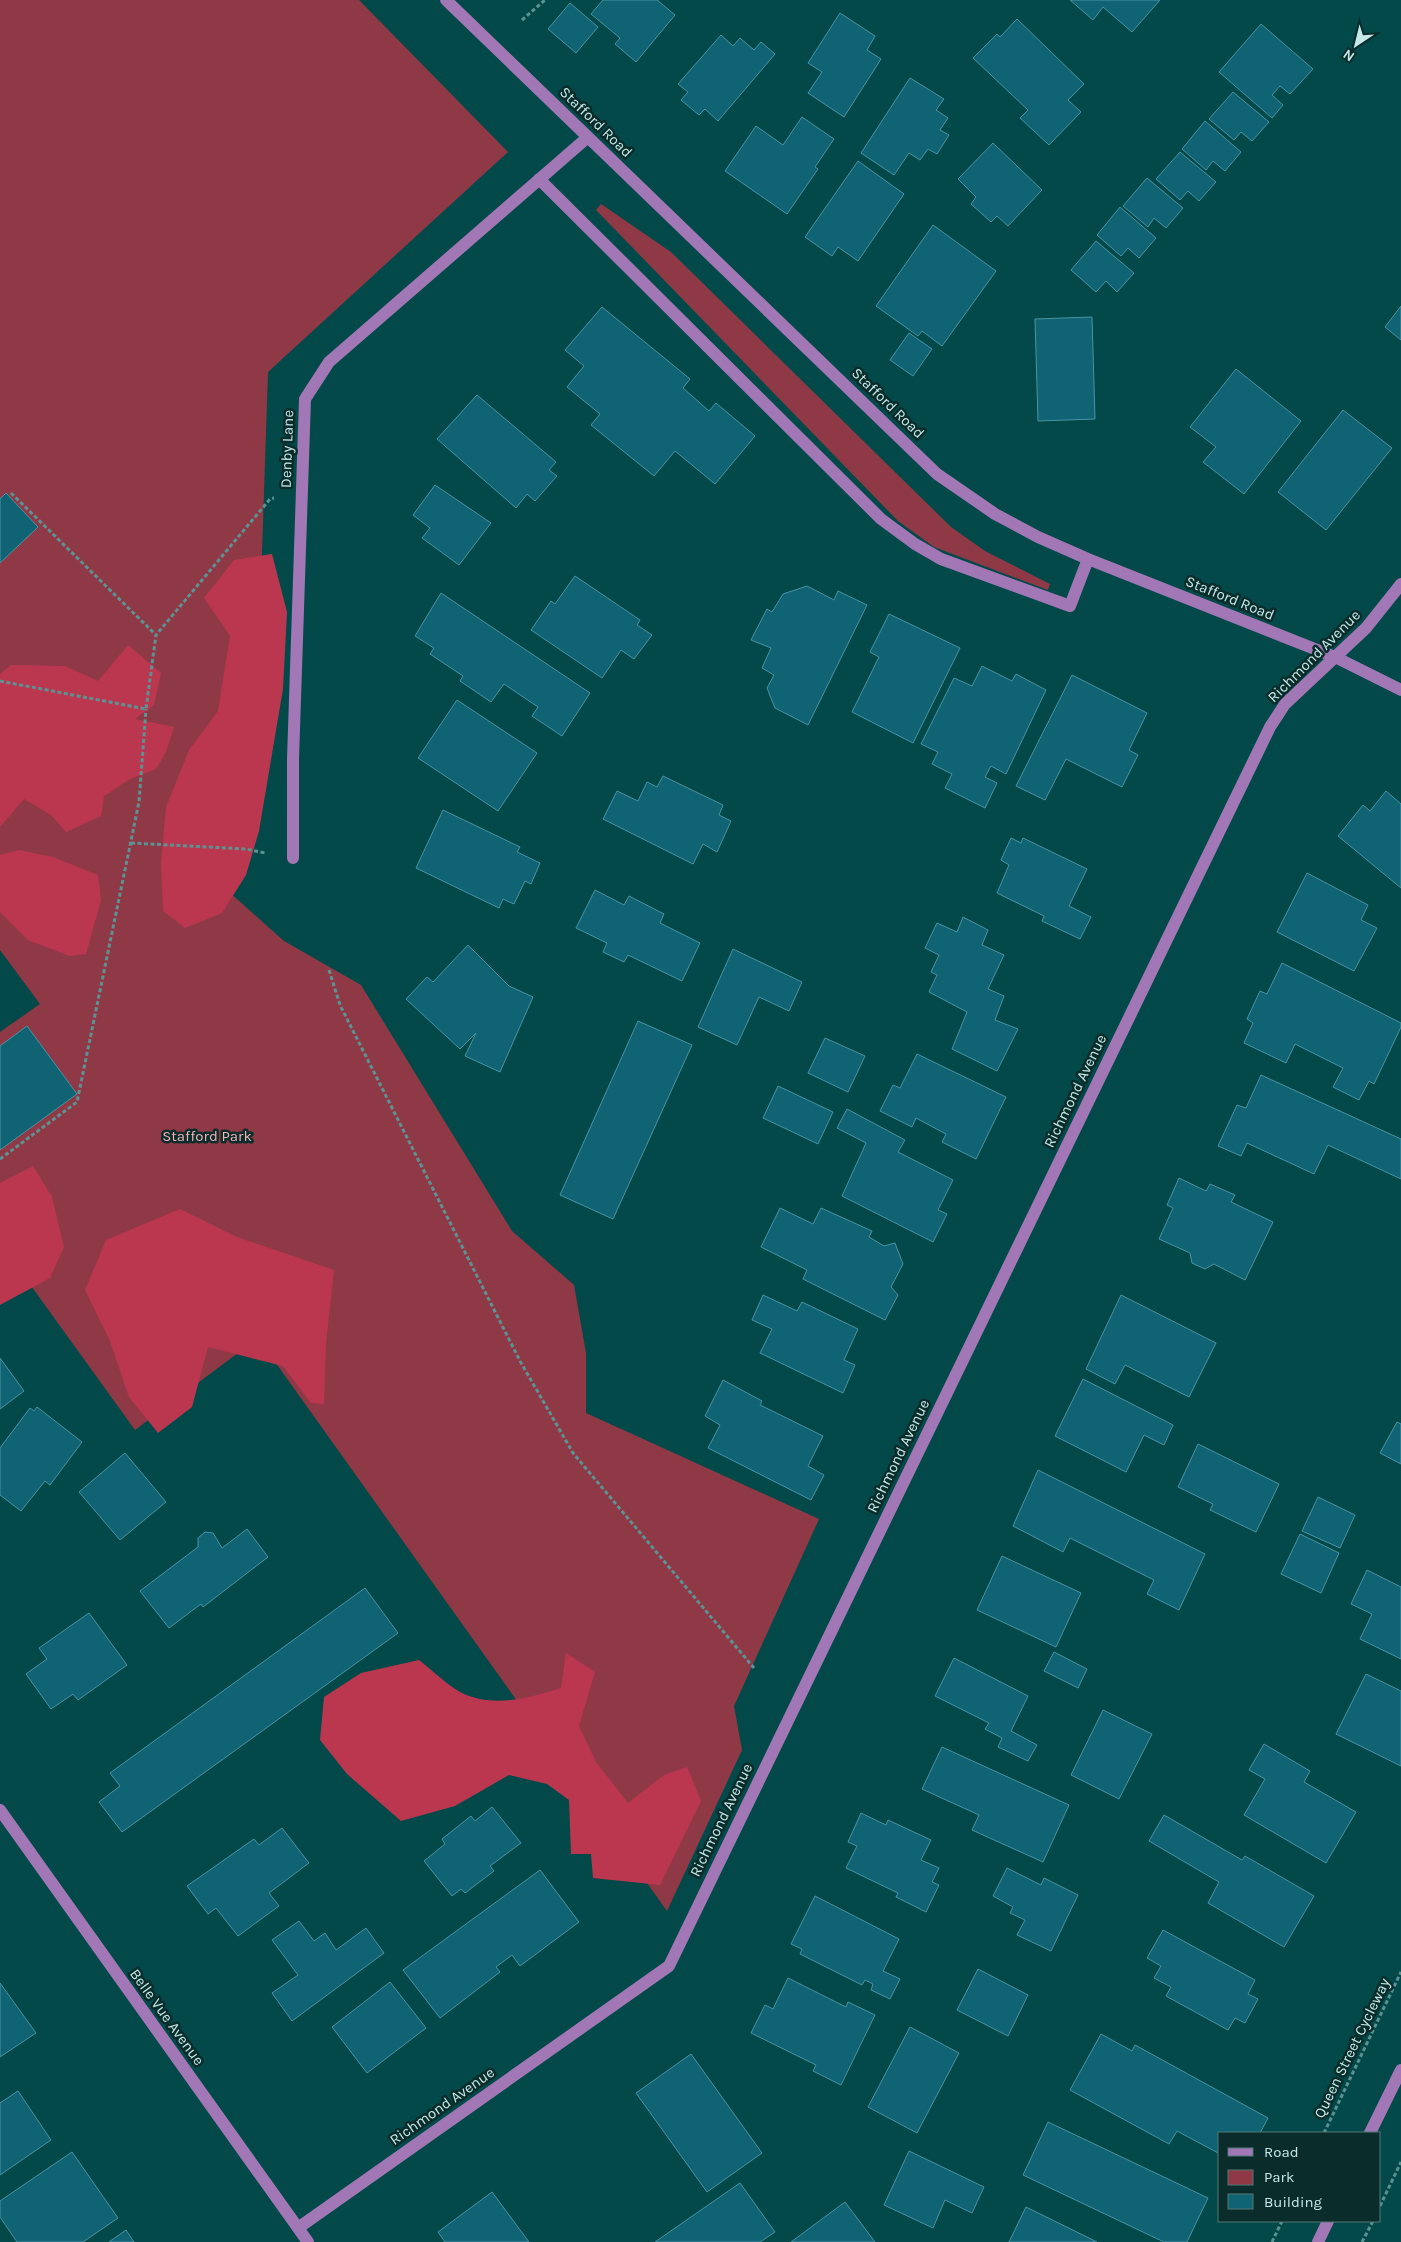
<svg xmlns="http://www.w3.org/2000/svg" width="1401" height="2242" font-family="Karla,sans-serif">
<rect width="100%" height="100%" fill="#034949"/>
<!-- green -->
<path fill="#903946" d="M0 0H359L508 152 268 372 255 763 229 892 284 941 361 985 512 1231 574 1285 586 1353V1413L819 1519 734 1706 742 1750 667 1911 258 1338 135 1430 24 1276 0 1292V1032L40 1004 0 950Z
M601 204 671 252 951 527 985 551 1050 584 1048 590 934 547 898 521 596 210Z"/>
<!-- forest -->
<path fill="#ba374f" d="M272 554 287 612 283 689 259 831 246 875 222 913 185 928 163 911 161 863 166 807 189 750 218 711 230 636 204 598 234 560Z
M128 645 161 673 154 705 135 719 174 727 166 752 156 769 130 779 104 796 101 816 66 832 51 815 24 799 0 827V674L11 665 65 666 98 681Z
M19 850 53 857 98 875 101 900 86 954 70 956 28 940 0 912V855Z
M33 1166 52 1197 64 1247 50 1278 0 1305V1183Z
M180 1209 237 1237 334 1270 326 1343 324 1404 311 1403 283 1366 208 1347 192 1407 158 1433 129 1397 110 1341 85 1290 106 1240Z
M566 1653 595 1672 579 1726 596 1762 628 1803 664 1775 687 1767 701 1801 660 1885 593 1878 591 1854H571L569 1800 547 1784 509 1775 455 1806 401 1821 347 1774 320 1740 324 1697 361 1673 419 1660C432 1670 447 1685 462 1693 493 1708 530 1698 561 1688Z"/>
<!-- building -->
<path fill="#0f6373" stroke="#4a93a4" d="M603 0H657L675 15 636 62 615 44 620 38 591 14Z
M1070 0H1160L1132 32 1103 7 1093 20Z
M570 3 598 27 576 53 548 29Z
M840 13 875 36 867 50 881 59 844 117 808 93 822 72 808 63Z
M1017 19 1084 84 1068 100 1081 112 1049 145 1020 118 1028 110 973 58 997 34 1000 37Z
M1261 24 1313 69 1290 94 1280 86 1272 95 1283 105 1272 118 1219 72Z
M721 35 733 46 740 38 754 50 761 42 775 54 718 121 705 109 699 115 681 100 688 92 678 84Z
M910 78 944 99 936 110 948 118 940 130 949 135 937 154 928 149 920 160 909 153 894 175 861 153Z
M1233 92 1269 122 1252 141 1241 132 1234 140 1209 119Z
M802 117 834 139 815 167 818 169 787 214 725 171 756 126 783 145Z
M1205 121 1241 152 1225 171 1213 161 1206 170 1182 149Z
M993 143 1042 190 1008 226 997 216 991 222 971 204 976 197 958 179Z
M1180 152 1216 182 1199 201 1188 191 1180 200 1156 179Z
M858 161 904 194 858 261 838 247 832 256 805 237Z
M1147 178 1183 208 1166 228 1154 218 1148 227 1123 206Z
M1120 207 1156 238 1139 258 1128 248 1121 256 1097 235Z
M933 225 996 271 942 346 922 331 918 336 876 306Z
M1096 241 1134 273 1117 292 1106 281 1096 292 1071 270Z
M1401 306V340L1385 327Z
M602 307 690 379 683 388 709 411 716 403 755 436 715 484 675 451 654 476 591 425 600 414 567 387 584 366 565 350Z
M1092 317 1095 419 1038 421 1035 319Z
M909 333 932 349 913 376 890 360Z
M1236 369 1301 421 1244 494 1203 462 1216 447 1190 427Z
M477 395 556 462 549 470 557 476 535 501 527 494 516 508 437 439Z
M1343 410 1392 448 1326 530 1278 492Z
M435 485 491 523 459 565 422 538 430 528 413 515Z
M6 493 38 527 0 563V499Z
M575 576 640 620 637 625 652 635 634 659 621 650 602 678 531 630 551 601 555 604Z
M807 586 834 600 838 591 867 605 808 725 775 708 767 688 774 675 762 668 771 648 751 640 767 609 772 612 783 594Z
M441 593 590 693 562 736 532 716 538 707 504 684 491 702 460 681 463 676 430 654 434 648 415 636Z
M889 614 960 648 913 743 852 712 879 657 870 652Z
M982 666 1012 681 1016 674 1046 690 1006 774 991 766 985 777 997 783 985 808 945 788 952 774 932 764 938 752 921 744 954 678 972 686Z
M1072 675 1147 713 1129 750 1138 755 1122 787 1066 759 1045 800 1016 786Z
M457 700 537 753 498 811 418 758Z
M663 776 723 805 719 815 731 821 717 852 703 844 693 864 603 819 617 791 638 801 647 782 657 787Z
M1386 791 1401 804V888L1338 836 1363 805 1370 811Z
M443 810 520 847 517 852 540 863 531 884 525 881 514 904 503 899 499 908 416 868Z
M1011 838 1021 843 1023 838 1087 869 1069 906 1091 917 1080 939 1042 921 1044 916 997 893 1009 865 1001 860Z
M1307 873 1368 905 1361 920 1377 928 1354 971 1277 932Z
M595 890 624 905 629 896 664 914 660 923 700 943 682 981 628 955 624 962 603 952 607 943 576 928Z
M963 917 988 930 982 945 1004 955 988 989 1004 996 995 1020 1018 1029 997 1071 952 1049 967 1012 929 992 937 975 931 972 939 955 925 948 937 923 957 932Z
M468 945 509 986 533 997 500 1072 465 1056 476 1033 460 1049 406 999 427 977 433 982Z
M733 949 802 982 789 1011 759 997 737 1045 698 1027Z
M1282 963 1401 1023V1027L1374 1084 1369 1081 1359 1100 1333 1087 1343 1068 1295 1044 1286 1063 1244 1043 1253 1023 1247 1019 1260 991 1267 994Z
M638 1021 692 1045 613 1219 560 1195Z
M27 1026 77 1094 0 1150V1046Z
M825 1038 865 1056 848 1092 808 1073Z
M917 1054 1006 1097 976 1159 942 1142 946 1134 916 1118 912 1127 880 1111 893 1085 900 1088Z
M1261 1075 1401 1139V1179L1328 1145 1314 1174 1247 1143 1241 1156 1218 1146 1237 1105 1246 1108Z
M778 1086 833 1112 818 1144 763 1118Z
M847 1109 905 1140 898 1152 953 1180 938 1210 947 1214 933 1242 842 1196 866 1143 837 1128Z
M1179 1178 1206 1191 1210 1184 1235 1195 1231 1202 1273 1222 1245 1280 1214 1264 1205 1269 1192 1263 1190 1253 1159 1239 1173 1208 1167 1205Z
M780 1208 813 1224 821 1208 872 1231 869 1237 884 1246 895 1243 903 1264 891 1287 898 1295 885 1320 803 1279 807 1270 761 1247Z
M763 1295 797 1311 802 1302 858 1329 844 1360 855 1365 843 1393 760 1353 772 1329 752 1320Z
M1121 1295 1216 1343 1189 1397 1125 1365 1115 1384 1086 1369Z
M0 1358 24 1391 0 1409Z
M1083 1379 1173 1425 1164 1445 1144 1435 1126 1472 1055 1436Z
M723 1380 762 1401 760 1405 823 1436 808 1466 824 1475 811 1500 708 1448 720 1425 705 1416Z
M37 1407 82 1442 50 1485 45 1481 21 1511 0 1495V1448L30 1408 34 1411Z
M1397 1422 1401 1424V1464L1380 1453Z
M1198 1444 1279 1484 1256 1532 1210 1510 1213 1504 1178 1487Z
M125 1453 166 1502 120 1540 79 1492Z
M1038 1470 1205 1554 1179 1610 1147 1594 1154 1580 1070 1538 1063 1552 1013 1526Z
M1318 1497 1355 1515 1340 1548 1302 1531Z
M247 1529 268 1557 203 1607 201 1604 169 1628 140 1591 198 1547V1538L205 1532 213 1533 222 1548Z
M1300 1534 1339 1553 1321 1593 1281 1574Z
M1002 1556 1081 1593 1056 1647 977 1610Z
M1367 1570 1401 1587V1659L1360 1639 1372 1614 1351 1604Z
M365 1588 398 1633 122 1832 99 1802 120 1786 110 1773Z
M89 1613 127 1665 78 1700 73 1694 51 1709 26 1674 47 1659 39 1648Z
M1054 1652 1087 1669 1078 1688 1044 1671Z
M954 1658 1028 1696 1011 1731 1037 1745 1028 1761 998 1747 1002 1738 985 1729 989 1723 935 1696Z
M1366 1674 1401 1691V1766L1336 1734Z
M1103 1710 1152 1734 1119 1799 1071 1775Z
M1264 1744 1310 1771 1304 1782 1356 1812 1326 1863 1244 1815 1265 1779 1249 1770Z
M942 1747 1069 1805 1043 1862 972 1830 979 1815 922 1789Z
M492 1807 521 1843 490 1866 494 1871 465 1893 461 1889 452 1896 424 1861 445 1844 442 1839 471 1816 475 1821Z
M861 1813 886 1825 888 1820 931 1840 921 1860 939 1868 932 1882 939 1885 926 1912 896 1897 898 1893 846 1868 857 1846 848 1842Z
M1164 1815 1242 1860 1245 1856 1314 1896 1284 1947 1208 1903 1219 1882 1149 1841Z
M282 1828 309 1863 269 1893 279 1906 238 1936 216 1908 208 1914 187 1886 254 1839 259 1845Z
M1007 1868 1041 1885 1044 1878 1078 1895 1051 1951 1017 1935 1025 1920 1010 1913 1013 1907 993 1896Z
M540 1870 579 1922 520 1966 512 1955 496 1967 500 1972 440 2018 403 1970Z
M815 1896 899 1939 883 1971 900 1979 890 1999 871 1990 873 1984 865 1980 862 1985 800 1954 802 1949 791 1944Z
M299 1921 314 1941 325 1933 336 1950 366 1928 384 1953 292 2021 272 1993 298 1975 272 1940Z
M1163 1930 1255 1980 1248 1994 1258 1999 1245 2023 1235 2018 1228 2030 1166 1996 1171 1987 1154 1978 1161 1966 1147 1958Z
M978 1969 1028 1995 1008 2036 957 2010Z
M788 1978 846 2007 848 2002 875 2015 841 2085 813 2071 816 2065 751 2033 765 2005 773 2009Z
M390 1982 426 2028 367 2073 332 2027Z
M0 1983 36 2033 0 2057Z
M910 2027 959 2053 917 2133 868 2107Z
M1101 2034 1132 2051 1135 2045 1268 2118 1260 2133H1220V2154L1177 2131 1169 2144 1070 2090Z
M691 2054 762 2153 707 2192 636 2093Z
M18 2091 51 2140 0 2175V2103Z
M1048 2122 1208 2198 1187 2242H1164L1023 2175Z
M909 2151 984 2187 972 2213 945 2200 933 2228 884 2205Z
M72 2152 118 2218 83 2242H17L0 2217V2201Z
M740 2183 775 2232 760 2242H655Z
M492 2192 529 2242H445L438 2232Z
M845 2202 875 2242H791Z
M1026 2207 1097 2242H1009Z
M126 2230 134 2242H109Z"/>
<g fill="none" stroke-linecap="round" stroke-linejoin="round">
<!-- path -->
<path stroke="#5c9392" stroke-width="3" stroke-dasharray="4 2.5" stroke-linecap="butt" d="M522 20 545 0
M11 493 156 635
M0 681 146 709 156 635 270 499 274 498
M131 843 246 849 265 853
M329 970 340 1005 520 1361 573 1453 754 1668
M0 1159 77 1102 139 802 146 709
M1324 2133 1401 1972
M1380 2206 1401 2162
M1272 2242 1282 2221
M1362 2242 1373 2221"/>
<!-- minor -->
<path stroke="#a177b5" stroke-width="12" d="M446 0 937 474 995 514 1038 537 1088 559 1335 657 1401 690
M539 179 881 519 915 544 941 559 1070 606 1088 559
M293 858V759L305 399 329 362 588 137
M0 1810 308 2242
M1370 2133 1401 2070
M298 2228 669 1966 1270 727 1285 704 1366 628 1401 584
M1318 2242 1328 2221"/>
</g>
<g text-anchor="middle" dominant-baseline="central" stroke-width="5" stroke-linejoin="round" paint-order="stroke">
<!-- street labels -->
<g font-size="15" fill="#c4e9e8" stroke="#0a2c2b">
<text transform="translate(596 122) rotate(44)">Stafford Road</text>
<text transform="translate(888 403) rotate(44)">Stafford Road</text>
<text transform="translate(287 449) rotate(-88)">Denby Lane</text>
<text transform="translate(1230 598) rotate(22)">Stafford Road</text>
<text transform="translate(1314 656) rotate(-45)">Richmond Avenue</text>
<text transform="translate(1075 1091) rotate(-64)">Richmond Avenue</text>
<text transform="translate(898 1456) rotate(-64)">Richmond Avenue</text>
<text transform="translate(721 1820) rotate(-64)">Richmond Avenue</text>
<text transform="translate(167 2017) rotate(54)">Belle Vue Avenue</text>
<text transform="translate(1352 2048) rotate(-64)">Queen Street Cycleway</text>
<text transform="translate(442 2106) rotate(-35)">Richmond Avenue</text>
</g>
<!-- park labels -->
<g font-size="15" fill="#f5b2b6" stroke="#0a2c2b">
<text x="207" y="1136">Stafford Park</text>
</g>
</g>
<!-- legend -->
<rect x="1218" y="2132" width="162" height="90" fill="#0a2c2b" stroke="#547877"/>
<rect x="1228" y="2148" width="25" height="8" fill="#a177b5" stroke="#547877"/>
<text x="1264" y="2157" font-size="15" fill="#c4e9e8">Road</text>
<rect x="1228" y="2170" width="25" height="15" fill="#903946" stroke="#547877"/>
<text x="1264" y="2182" font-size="15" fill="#c4e9e8">Park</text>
<rect x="1228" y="2194" width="25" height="15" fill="#0f6373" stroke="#547877"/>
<text x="1264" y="2207" font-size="15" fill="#c4e9e8">Building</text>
<!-- north arrow -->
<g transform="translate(1356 45) rotate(215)" stroke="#0a2c2b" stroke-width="4" paint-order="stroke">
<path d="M0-4L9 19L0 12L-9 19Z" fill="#c4e9e8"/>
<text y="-8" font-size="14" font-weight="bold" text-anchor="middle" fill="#c4e9e8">N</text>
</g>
</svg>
